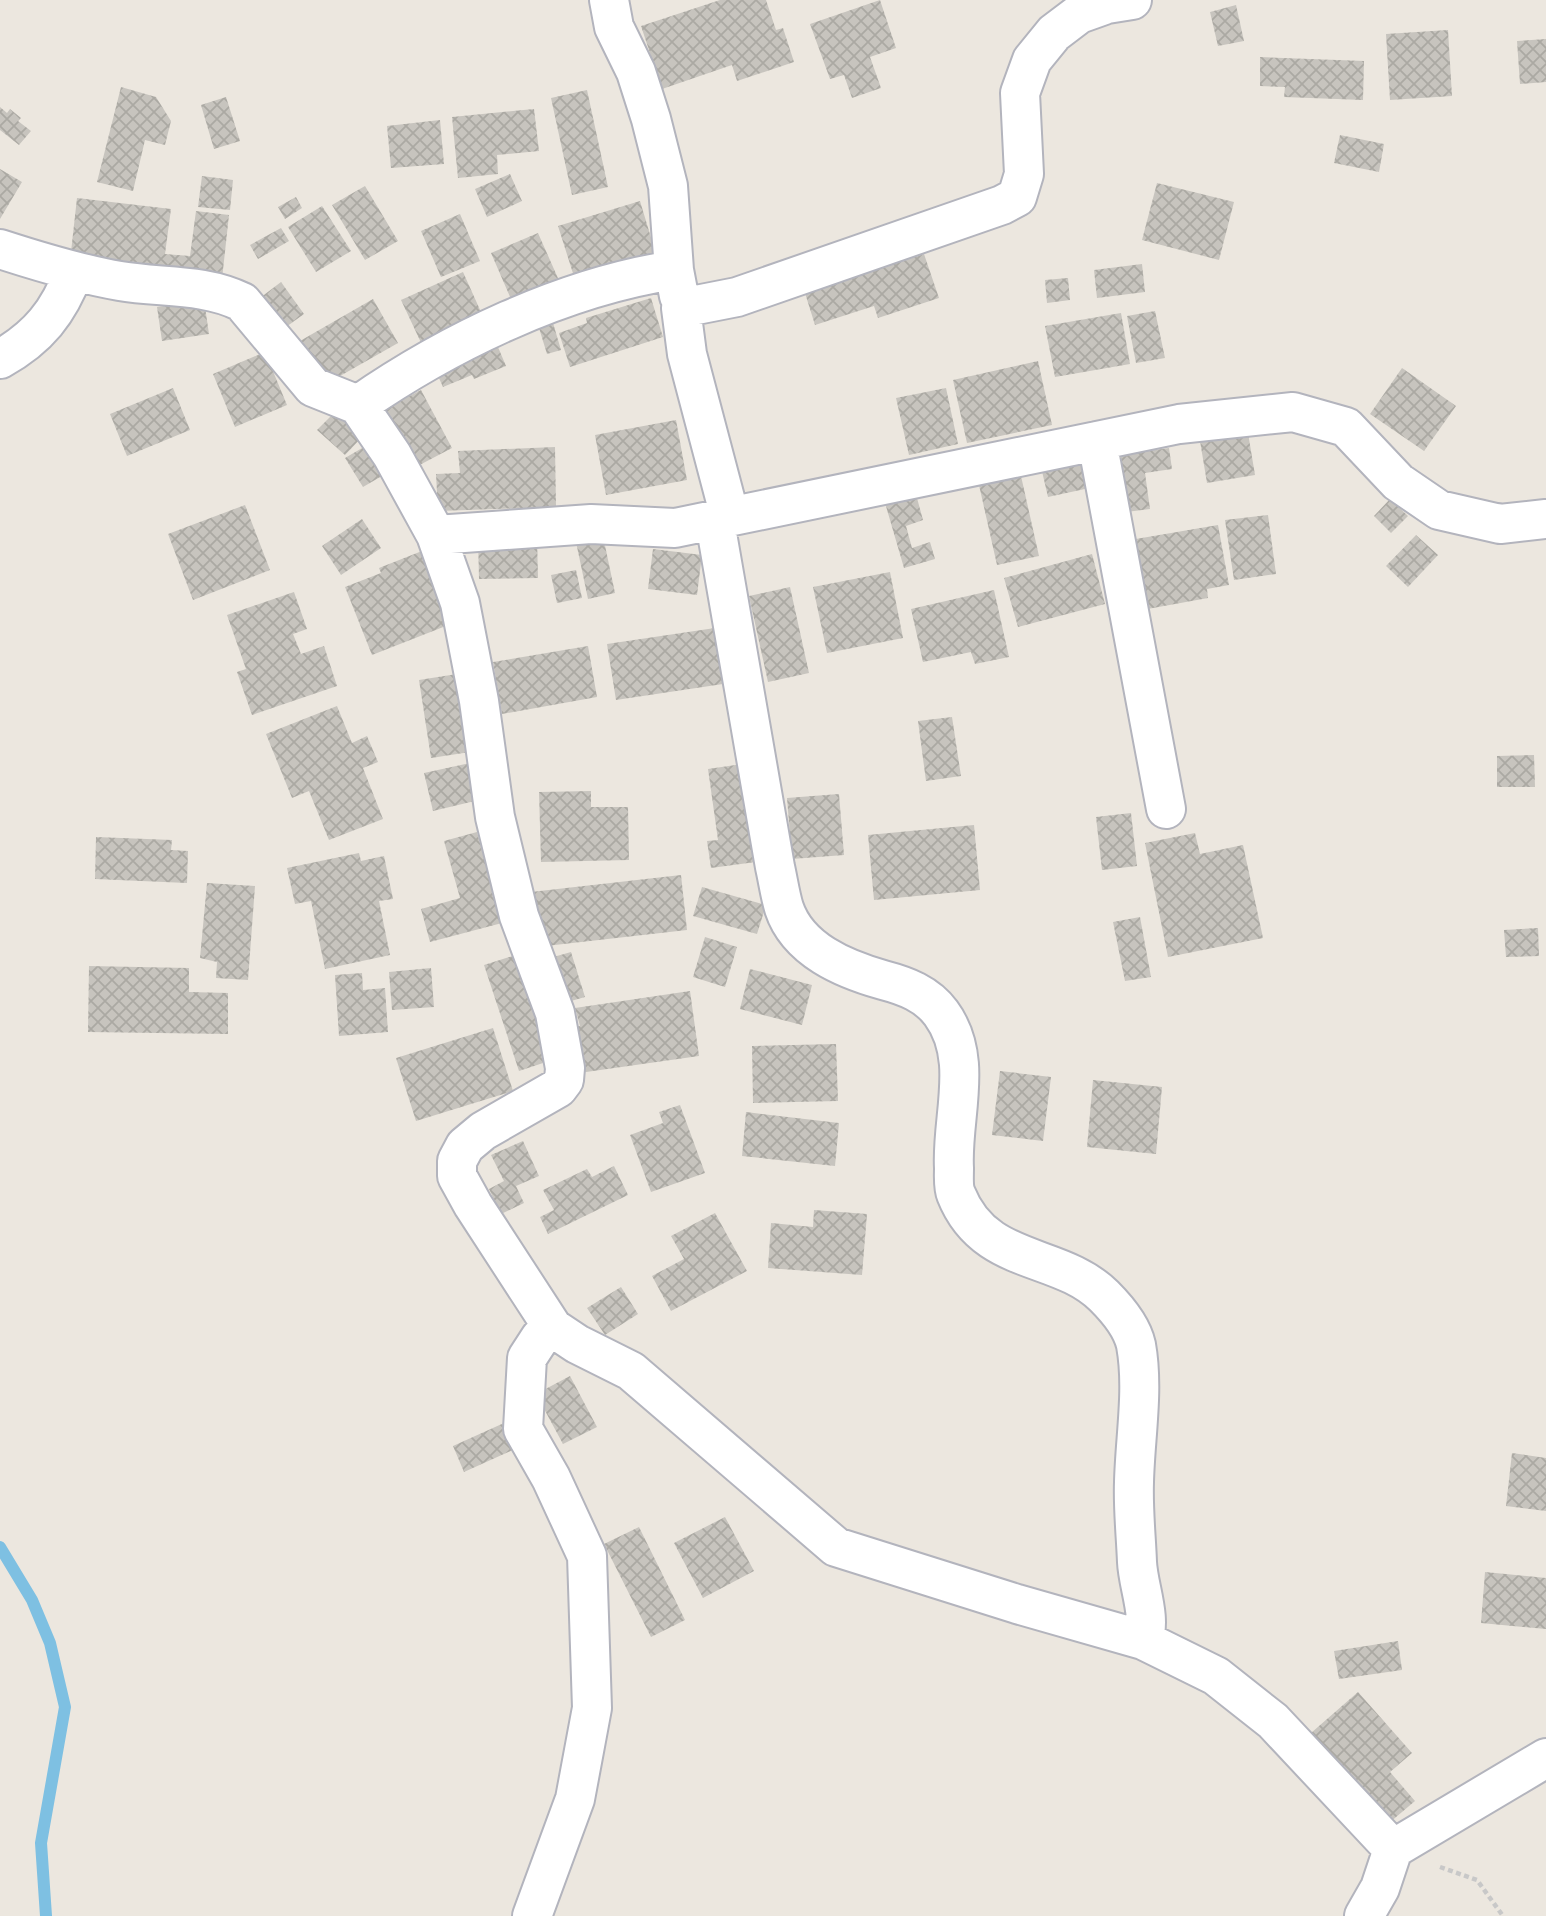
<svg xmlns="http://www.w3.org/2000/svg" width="1546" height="1916" font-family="Helvetica,sans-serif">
<defs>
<pattern id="building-cross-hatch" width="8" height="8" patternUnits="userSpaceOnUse" patternTransform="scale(1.75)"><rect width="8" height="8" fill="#c7c4be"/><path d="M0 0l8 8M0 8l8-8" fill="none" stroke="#aba9a3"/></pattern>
</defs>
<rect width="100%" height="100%" fill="#ece7df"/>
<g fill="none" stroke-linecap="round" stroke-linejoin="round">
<!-- stream -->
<path stroke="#7ec0e2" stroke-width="12" d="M0 1547 32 1600 50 1643 65 1707 41 1843 46 1916"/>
</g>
<!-- building -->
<path fill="url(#building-cross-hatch)" d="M720 0H766L776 30 783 28 794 62 737 81 732 65 662 89 641 26Z
M880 0 896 48 870 57 881 88 852 98 844 75 830 79 810 24Z
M1236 5 1244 41 1218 46 1210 12Z
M1448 30 1452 96 1390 100 1386 34Z
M1546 39V82L1520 84 1517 41Z
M1260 57 1364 61 1363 100 1284 97 1285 87 1260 86Z
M121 87 156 97 171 121 165 145 145 140 133 191 97 182Z
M587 90 608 187 572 195 551 98Z
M226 97 240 141 214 149 201 105Z
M0 107 7 113 10 109 21 118 18 121 31 131 19 145 0 130Z
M534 109 539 151 497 155 498 174 458 178 452 117Z
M440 120 444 164 391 168 387 126Z
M1340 135 1384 144 1379 172 1334 163Z
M0 169 22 182 0 219Z
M510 174 522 201 487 217 475 189Z
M202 176 233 180 230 210 198 207Z
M1157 183 1234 202 1219 260 1142 240Z
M365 186 398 241 365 260 332 205Z
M296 197 302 208 285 219 278 207Z
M77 198 171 209 165 254 190 256 196 211 229 215 222 279 70 261Z
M640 201 658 261 577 286 558 226Z
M322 206 351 251 316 272 288 227Z
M460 214 480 261 441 277 421 231Z
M281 228 289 241 258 259 250 245Z
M538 233 561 285 514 306 491 253Z
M924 254 939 298 878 318 874 306 815 325 805 293Z
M1142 264 1145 292 1097 298 1094 270Z
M463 272 485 321 424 349 401 300Z
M1068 278 1070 300 1047 303 1045 280Z
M281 282 304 314 279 332 256 301Z
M651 298 663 337 570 367 559 333 587 323 586 318Z
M373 299 398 343 326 384 300 341Z
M204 300 209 334 162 341 157 307Z
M1155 311 1165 358 1136 363 1127 316Z
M1121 313 1130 364 1055 377 1045 326Z
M553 323 561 350 547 354 539 328Z
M495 340 506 366 474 379 472 375 443 387 434 367Z
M265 352 287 405 235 427 213 374Z
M1038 361 1052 425 967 443 953 380Z
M1402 368 1456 406 1424 451 1370 414Z
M173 388 190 430 127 456 110 414Z
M946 388 958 444 909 455 896 398Z
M421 390 452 448 410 470 379 412Z
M337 410 364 435 345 455 317 430Z
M676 420 687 480 606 495 595 435Z
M1248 433 1255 475 1207 483 1200 441Z
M369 444 387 473 363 487 345 458Z
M555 447 556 507 438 511 436 474 460 473 458 451Z
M1169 448 1172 469 1145 473 1150 509 1118 513 1111 456Z
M1088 458 1094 487 1048 497 1041 467Z
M1021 476 1039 556 997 565 979 485Z
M914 487 923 520 906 526 912 548 930 542 935 559 904 568 883 496Z
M1390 499 1408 516 1391 533 1374 516Z
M245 505 270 570 193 600 168 534Z
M1268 515 1276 574 1234 580 1225 520Z
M362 519 381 548 341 575 322 546Z
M1218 525 1229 585 1207 589 1208 598 1142 610 1130 540Z
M1416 535 1438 555 1408 587 1386 566Z
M603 536 615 593 588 599 576 542Z
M537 537 538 578 479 579 478 538Z
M427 549 456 622 372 655 345 587 381 573 379 568Z
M653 549 702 555 697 595 648 589Z
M1092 554 1105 604 1018 627 1004 578Z
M576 570 582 598 557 603 551 575Z
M890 572 903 638 827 653 813 587Z
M790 587 809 673 768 682 749 596Z
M994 590 1009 657 975 664 971 652 923 662 911 609Z
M294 592 307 629 293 634 301 654 324 646 337 686 252 715 237 672 246 669 227 615Z
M715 628 723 684 616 700 607 644Z
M588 646 597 697 502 714 493 662Z
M457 674 470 752 431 758 419 680Z
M337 706 352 743 367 736 378 762 363 768 383 819 329 840 309 791 292 798 266 734Z
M952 717 961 776 926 781 918 721Z
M1534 755 1535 787H1497V756Z
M470 763 479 800 433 811 424 773Z
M749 763 763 861 711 868 707 841 718 840 708 769Z
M591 791V807H628L629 860 541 862 539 792Z
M839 794 844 855 792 859 787 798Z
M1131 813 1137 866 1102 870 1096 817Z
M974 825 980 890 874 900 868 835Z
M477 832 502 923 430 942 421 909 460 898 444 841Z
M1195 833 1200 854 1243 845 1263 938 1168 957 1145 843Z
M96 837 172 840 171 850 188 851 187 883 95 879Z
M359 853 361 861 384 856 393 899 379 901 390 955 325 969 311 901 295 904 287 868Z
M681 875 687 930 537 947 531 892Z
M207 883 255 886 248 980 216 978 217 962 200 958Z
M702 887 766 905 757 934 693 916Z
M1140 917 1151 977 1125 981 1113 922Z
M1538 928 1539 956 1506 957 1504 930Z
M705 937 737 947 725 987 693 977Z
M571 952 585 997 564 1003 550 958Z
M522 953 558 1058 519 1071 484 965Z
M89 966 189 968V992L228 993V1034L88 1032Z
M431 968 434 1007 392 1010 389 972Z
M750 969 812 985 802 1025 740 1009Z
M362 973 363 990 385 988 388 1032 339 1036 335 975Z
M690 991 699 1056 572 1074 565 1027 580 1026 575 1008Z
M493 1028 513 1091 416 1121 396 1058Z
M836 1044 838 1101 753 1103 752 1046Z
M1000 1071 1051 1077 1043 1141 992 1135Z
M1093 1080 1162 1087 1156 1154 1087 1147Z
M680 1105 705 1173 651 1192 630 1135 663 1123 659 1112Z
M746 1112 839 1123 835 1166 742 1156Z
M523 1141 539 1176 516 1186 524 1203 501 1214 489 1189 504 1181 491 1155Z
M614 1166 628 1195 548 1234 540 1217 554 1210 543 1190 587 1169 592 1177Z
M814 1210 867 1214 862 1275 768 1268 771 1223 813 1227Z
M715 1213 747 1271 671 1311 652 1276 684 1259 671 1236Z
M621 1287 638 1314 605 1335 587 1308Z
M570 1376 597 1427 563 1444 536 1394Z
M504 1423 515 1449 464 1472 453 1446Z
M1512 1453 1546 1458V1511L1506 1506Z
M725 1517 754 1571 703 1598 674 1543Z
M639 1527 685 1620 651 1637 604 1544Z
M1485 1572 1546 1578V1629L1481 1623Z
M1398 1641 1402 1670 1339 1679 1334 1651Z
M1358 1692 1412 1753 1390 1772 1415 1801 1389 1823 1311 1733Z"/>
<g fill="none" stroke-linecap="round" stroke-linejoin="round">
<defs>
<path id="street" d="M609 0 614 27 636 72 651 119 668 186 674 270 679 296
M0 249C40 262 79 274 120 281 161 288 203 283 242 302L313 387 358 405 392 455 436 535 460 603 479 701 495 817 519 916 555 1013 565 1068 564 1080 558 1088 483 1131 465 1146 457 1161V1176L473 1205 553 1328 577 1344 631 1371 836 1547 1017 1604 1143 1640 1216 1676 1273 1721 1393 1849
M0 359C38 338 59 312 74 271
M358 405C449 342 563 287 674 270
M1097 441 1166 809
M730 517 687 354 681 308 737 297 1002 205 1017 197 1024 174 1020 93 1032 60 1054 33 1079 14 1107 4 1132 0
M715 522 775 867C778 880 780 895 784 908 798 950 844 969 883 980 906 986 927 994 941 1013 975 1059 951 1117 954 1168 954 1176 953 1187 956 1194 985 1267 1058 1251 1104 1296 1117 1309 1132 1327 1136 1345 1144 1389 1135 1438 1134 1482 1133 1509 1136 1536 1137 1562 1138 1586 1152 1618 1143 1640
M436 535 591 524 675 528 1179 424 1293 412 1346 427 1398 482 1439 510 1500 524 1546 519
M532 1916 575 1799 592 1708 587 1556 551 1478 523 1429 527 1358 540 1338 553 1328
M1364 1916 1380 1888 1393 1849 1546 1758"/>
</defs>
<!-- street casing -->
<use href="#street" stroke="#b3b4bd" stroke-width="42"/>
<!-- path -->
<path stroke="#c8c8c8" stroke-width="4.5" stroke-dasharray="5 3.5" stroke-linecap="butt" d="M1440 1867 1477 1880 1503 1916"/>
<!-- street -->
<use href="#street" stroke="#fff" stroke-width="38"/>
</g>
</svg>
